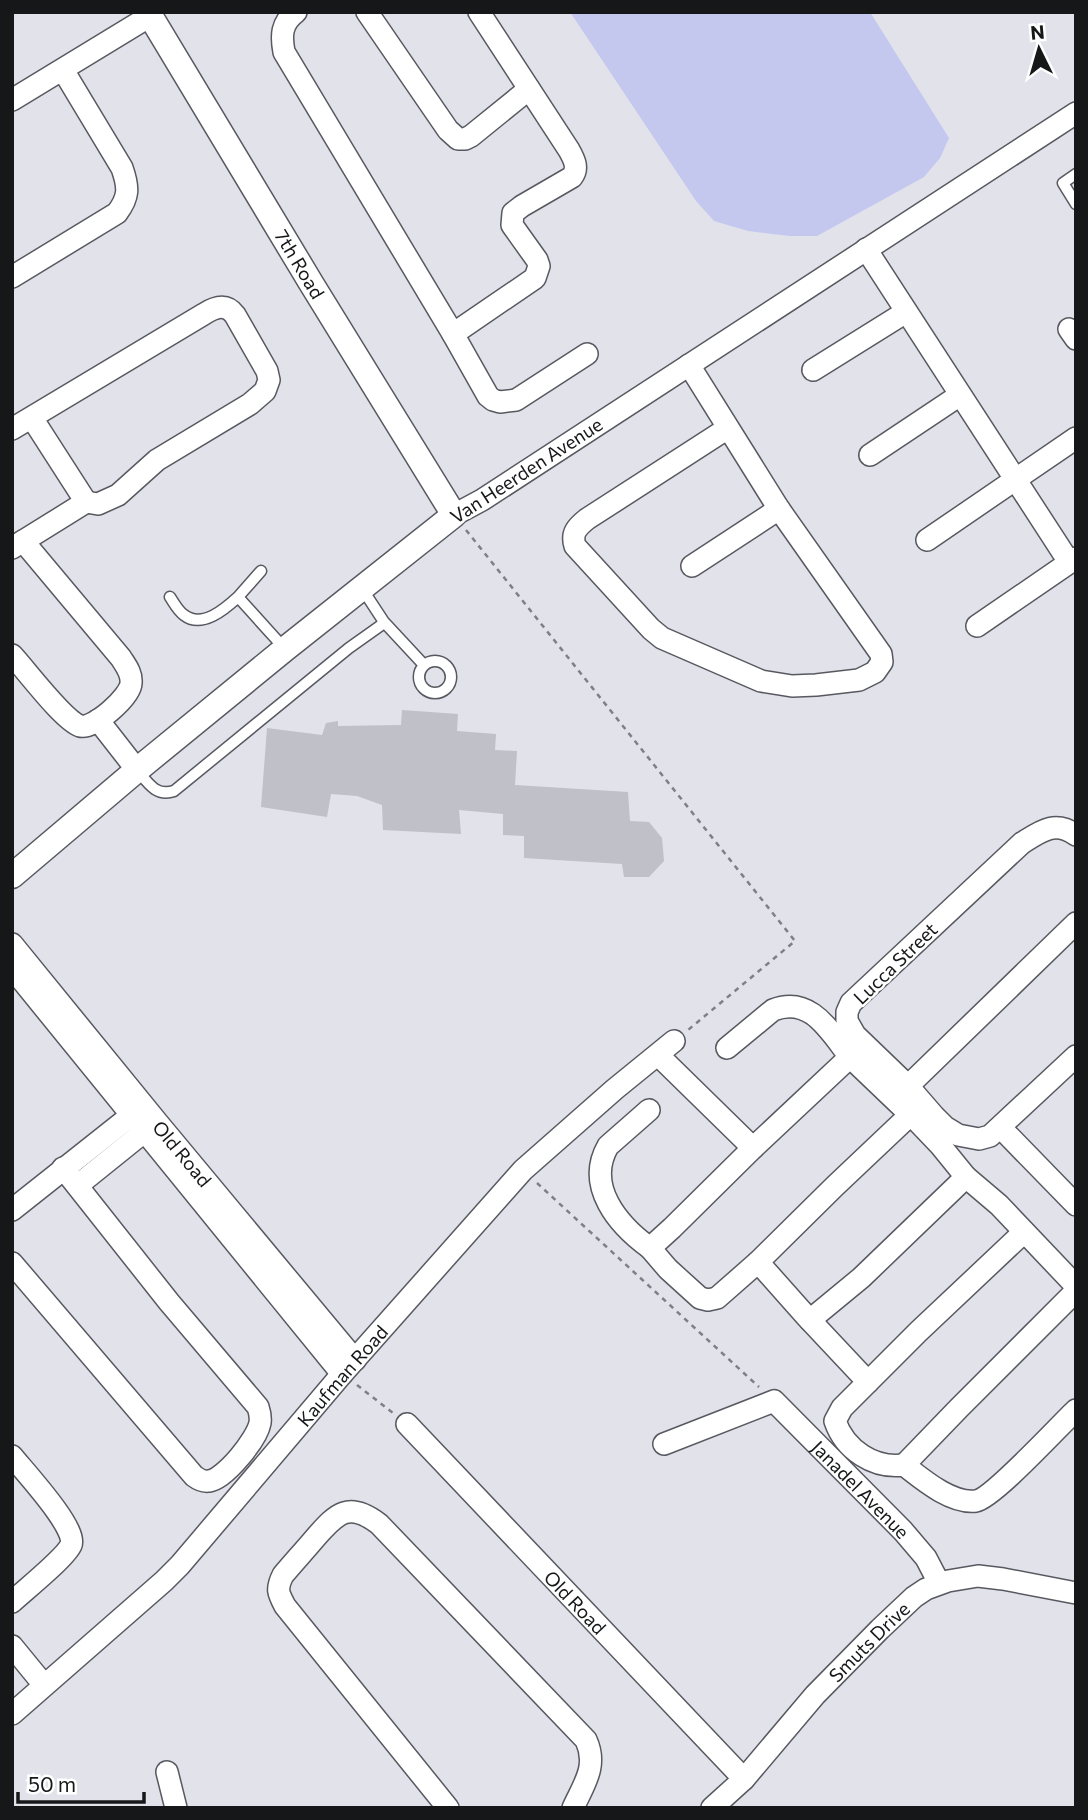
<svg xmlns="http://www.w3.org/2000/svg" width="1088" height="1820" font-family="Commissioner,sans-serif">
<rect width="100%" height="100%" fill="#e1e2ea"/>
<!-- green -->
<path fill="#c4c8ef" d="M570 12H870L949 138 940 158 924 177 817 236H790L748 231 714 221 696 201Z"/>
<!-- building -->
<path fill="#bfc0c8" d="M402 710 458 714 457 731 496 734 495 750 517 751 515 785 628 792 630 821 649 822 662 838 664 861 649 877H624L622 864 524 858V836L503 835V814L459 810 461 834 383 830 382 805 357 796 331 794 327 817 261 807 267 728 322 735 326 723 338 721V726L401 725Z"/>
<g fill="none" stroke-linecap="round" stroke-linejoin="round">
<defs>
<path id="service" d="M1076 174 1063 183 1076 204
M261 571 238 597 285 649
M170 597C174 603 178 611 184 615 202 629 225 609 238 597
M384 622 424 665
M419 677a16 16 0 1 1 32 0a16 16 0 1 1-32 0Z
M137 770C148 783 156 797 174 791L349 648 380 626 384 622 361 587"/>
<g id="minor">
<path d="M296 12C281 23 281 36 284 52L453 334 488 396 493 400 500 402 516 400 587 354"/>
<path d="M367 12 448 130 458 139H465L471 136 529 89"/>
<path d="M12 100 150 16"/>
<path d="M866 249 1069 562"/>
<path d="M12 277 117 213C129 197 129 188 122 168L63 70"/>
<path d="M1069 329 1076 339"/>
<path d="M453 334 535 278 539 266 537 260 512 225 513 213 522 206 572 177C579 168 574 159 569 150L479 12"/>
<path d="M689 365 779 509 881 654 882 662 875 672 859 680 816 685 792 686 761 681 662 638 651 629 575 546C571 533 577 527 587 519L728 428"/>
<path d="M813 370 906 312"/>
<path d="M32 418 86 502"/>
<path d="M12 429 204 314C215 307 226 303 235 315L267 371 269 380 265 391 250 404 157 460 118 495 98 504 86 502 12 548"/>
<path d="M870 455 960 395"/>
<path d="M454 515 482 500 1076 113"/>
<path d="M927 540 1076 438"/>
<path d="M692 566 779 509"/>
<path d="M977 626 1076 558"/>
<path d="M12 655C26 670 63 720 80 726 93 730 131 696 131 683 132 673 126 666 121 658L23 541"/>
<path d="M98 720 137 770"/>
<path d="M1076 835C1055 820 1041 831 1022 843L851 1003 847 1012V1021L855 1035 908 1086 934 1116 945 1127 958 1135 979 1139 990 1136 1076 1056"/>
<path id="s1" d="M12 944 157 1122 355 1360"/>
<path d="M12 968 342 1374"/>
<path d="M658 1055 753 1148"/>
<path d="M850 1057 919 1123 940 1145 966 1177 999 1205 1076 1286"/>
<path d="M908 1086 1076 923"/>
<path d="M649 1110 608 1146C585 1186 618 1225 650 1248L672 1228 753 1148 850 1057C830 1032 811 995 773 1010L727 1048"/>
<path d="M1001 1128 1076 1205"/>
<path d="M78 1185 155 1123"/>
<path d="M12 1210 142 1107"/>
<path d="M1024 1232 919 1331 842 1408 835 1421C845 1450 874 1469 904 1465 922 1479 951 1504 976 1501 993 1498 1059 1426 1076 1410"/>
<path d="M650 1248 668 1269 700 1298 708 1300 717 1298 758 1262 835 1186 910 1115"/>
<path d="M758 1262 806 1316 868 1382"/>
<path d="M12 1263 194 1476C198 1479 203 1482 209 1481 225 1479 257 1439 260 1423 261 1417 260 1413 258 1407L169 1302 63 1168"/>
<path d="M810 1320 861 1278 966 1177"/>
<path id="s2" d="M407 1424 744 1779"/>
<path id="s3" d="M664 1444 774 1401 903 1531 926 1558 939 1583"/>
<path d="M12 1456C24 1471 78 1529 71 1545 65 1558 25 1590 12 1602"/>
<path d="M904 1465 959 1408 1076 1291"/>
<path d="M12 1646 44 1685"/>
<path id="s4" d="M12 1714 164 1581 180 1565 342 1374 523 1170 615 1089 674 1041"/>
<path d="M167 1772 176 1808"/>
<path d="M448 1808 285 1606C278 1593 276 1589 283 1575 294 1562 305 1550 316 1537 337 1513 349 1501 379 1524L586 1740C598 1766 584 1784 573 1808"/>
<path id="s5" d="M712 1808 744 1779 815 1695 880 1629 914 1597 926 1589 948 1581 978 1576 1003 1579 1076 1593"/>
</g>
<path id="tertiary" d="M12 876 137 770 285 649 454 515 311 283 148 12"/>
</defs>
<!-- service casing -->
<use href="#service" stroke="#585960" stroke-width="13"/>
<!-- minor casing -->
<use href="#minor" stroke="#585960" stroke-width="24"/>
<!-- tertiary casing -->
<use href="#tertiary" stroke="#585960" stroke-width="27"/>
<!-- path -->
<path stroke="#7f8085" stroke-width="2.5" stroke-dasharray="5 5" stroke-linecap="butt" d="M466 530 795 941 688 1030
M537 1183 759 1387
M357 1385 393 1413"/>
<!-- service -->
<use href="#service" stroke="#fff" stroke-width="10"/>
<!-- minor -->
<use href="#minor" stroke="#fff" stroke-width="21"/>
<!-- tertiary -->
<use href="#tertiary" stroke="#fff" stroke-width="24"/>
</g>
<g text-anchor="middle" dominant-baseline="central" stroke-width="5" stroke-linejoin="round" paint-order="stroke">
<!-- street labels -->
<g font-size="19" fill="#161719" stroke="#fff">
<text transform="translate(300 264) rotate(59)">7th Road</text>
<text transform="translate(526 470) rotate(-33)">Van Heerden Avenue</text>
<text transform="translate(895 963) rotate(-44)">Lucca Street</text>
<text stroke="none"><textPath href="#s1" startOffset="270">Old Road</textPath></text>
<text stroke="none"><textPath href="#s4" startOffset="474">Kaufman Road</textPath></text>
<text stroke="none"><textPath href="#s3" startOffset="242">Janadel Avenue</textPath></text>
<text stroke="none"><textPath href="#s2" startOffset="245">Old Road</textPath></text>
<text stroke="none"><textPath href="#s5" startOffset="229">Smuts Drive</textPath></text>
</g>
</g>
<!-- border -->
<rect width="1088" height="1820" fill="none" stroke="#161719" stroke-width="28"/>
<!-- north arrow -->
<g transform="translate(1039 49) rotate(355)" stroke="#ffffff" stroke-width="5" paint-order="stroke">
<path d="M0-5L12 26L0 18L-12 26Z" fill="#161719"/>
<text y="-10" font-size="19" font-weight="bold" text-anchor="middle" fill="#161719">N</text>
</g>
<!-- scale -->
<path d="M18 1792v10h126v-10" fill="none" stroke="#161719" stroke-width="3.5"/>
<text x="28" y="1792" font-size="21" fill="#161719" stroke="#ffffff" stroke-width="5" paint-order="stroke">50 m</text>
</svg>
